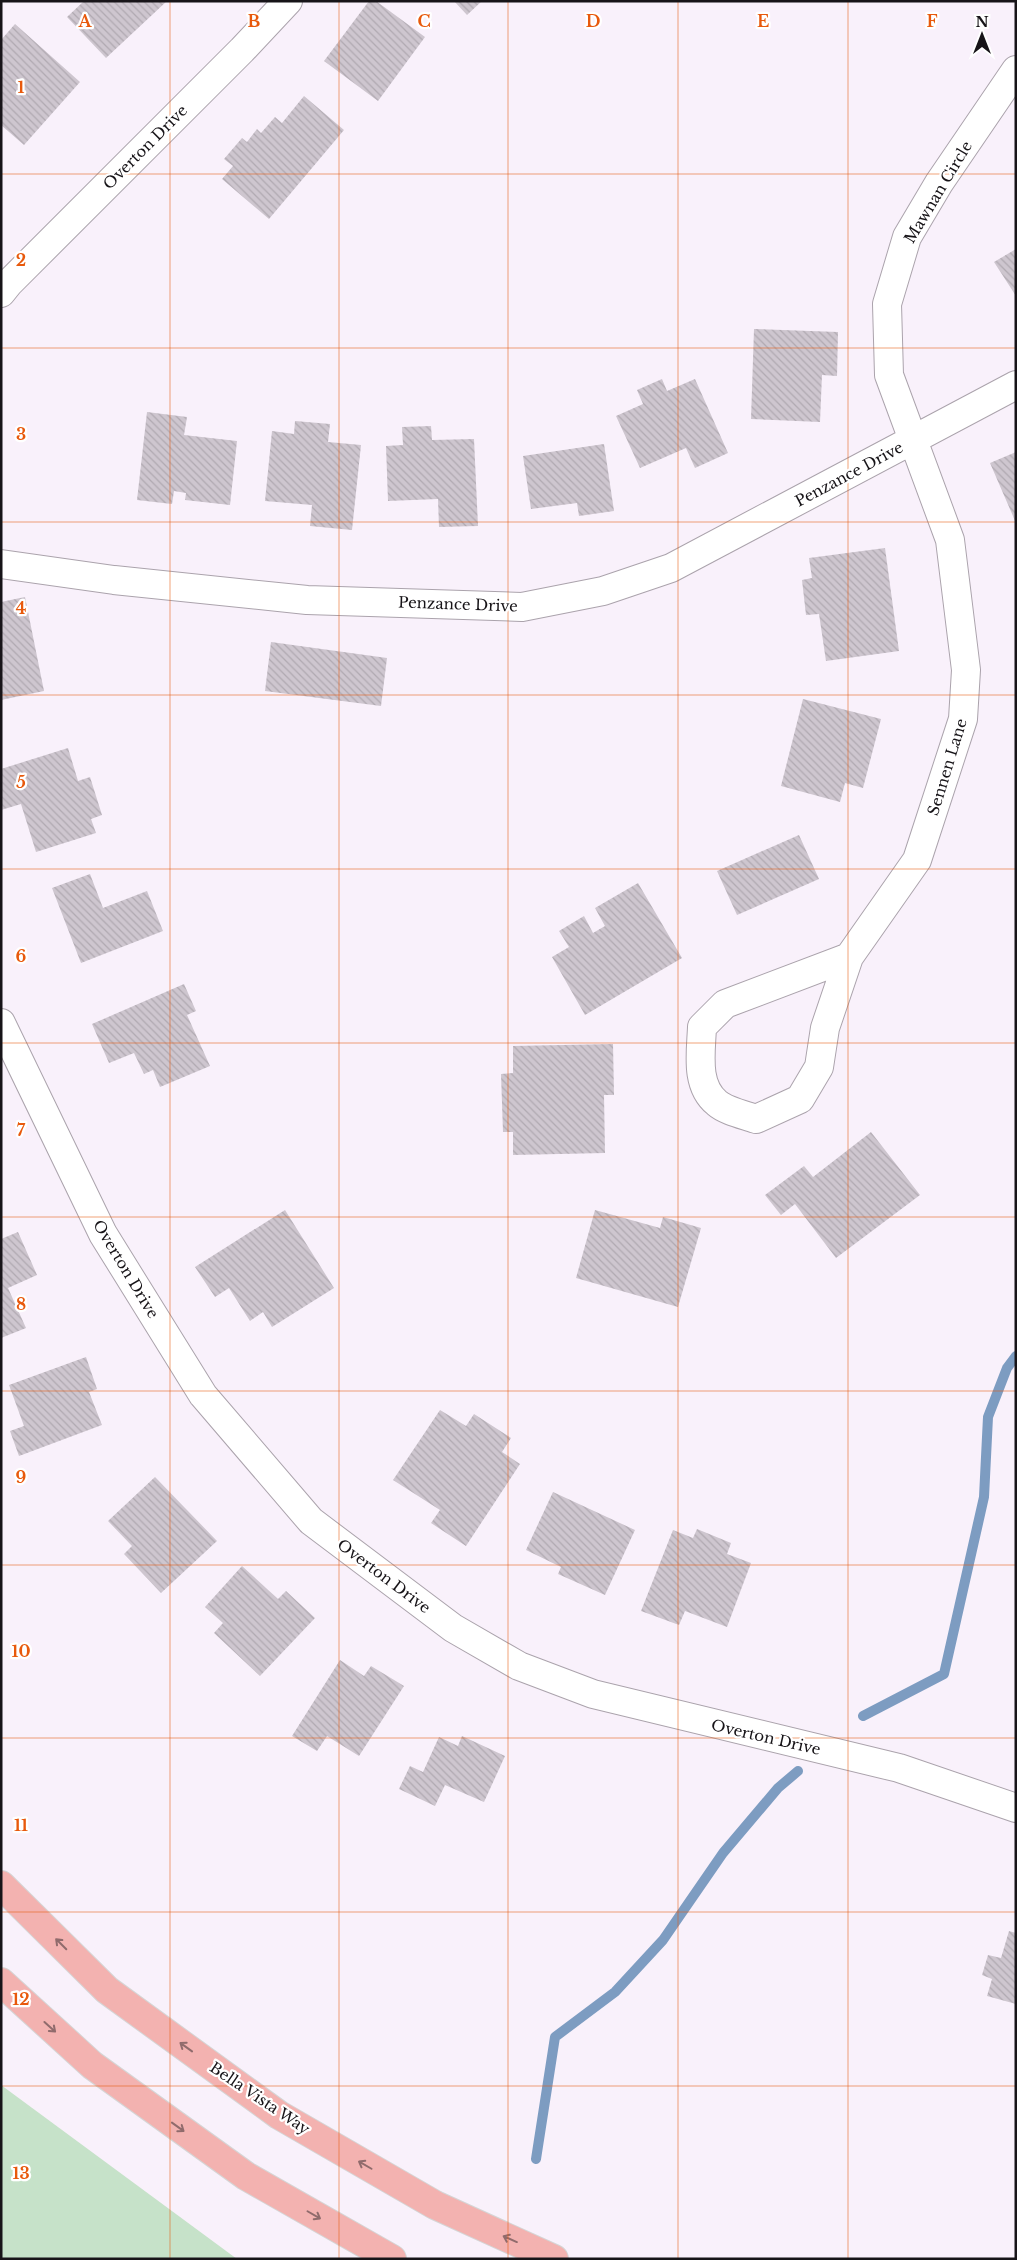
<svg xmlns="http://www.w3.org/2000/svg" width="1017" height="2260" font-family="'Libre Baskerville',serif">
<defs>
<pattern id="building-back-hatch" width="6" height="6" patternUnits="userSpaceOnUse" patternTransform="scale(1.25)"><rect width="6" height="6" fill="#cec6cf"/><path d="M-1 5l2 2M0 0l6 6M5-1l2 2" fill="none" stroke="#b0a9b1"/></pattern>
</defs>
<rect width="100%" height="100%" fill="#f9f1fb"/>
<!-- grass -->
<path fill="#c6e2c9" d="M1 2085 237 2259H1Z"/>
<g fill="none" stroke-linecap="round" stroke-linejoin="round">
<!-- stream -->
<path stroke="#7d9cc1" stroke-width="10" d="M863 1716 944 1674 984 1497 988 1417 1007 1368 1016 1356
M536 2159 555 2037 615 1992 663 1940 723 1853 778 1788 798 1771"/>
</g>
<!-- building -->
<path fill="url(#building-back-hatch)" d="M84 1H167L106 58 67 17Z
M369 1H376L425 37 378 101 324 61Z
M454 1H482L467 15Z
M15 24 80 82 24 145 1 125V40Z
M304 96 344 130 269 219 222 179 233 166 224 159 242 138 247 142 257 129 261 133 275 117 282 123Z
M1016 249V296L994 262Z
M754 329 838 332 837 376 822 375 820 422 751 419Z
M662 379 667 391 695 379 728 453 695 468 686 448 640 468 616 416 643 404 637 390Z
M147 412 187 417 184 435 237 441 230 505 185 500 186 493 174 491 172 504 137 500Z
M295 421 330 424 328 442 361 445 352 530 310 526 312 505 265 501 272 431 294 434Z
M431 426 432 440 474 439 478 526 439 527 438 499 388 501 386 446 403 445 402 427Z
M604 444 614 511 579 516 577 503 531 509 523 456Z
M1016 452V523L990 463Z
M885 548 899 651 826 661 819 614 806 615 802 580 812 578 809 558Z
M25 597 44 691 1 700V602Z
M271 642 387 658 381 706 265 691Z
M803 699 881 719 863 788 845 783 840 802 781 786Z
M68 748 78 781 90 777 102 815 91 819 96 833 36 852 21 804 1 810V769Z
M799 835 819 879 737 915 717 871Z
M90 874 103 908 147 891 163 931 81 963 52 888Z
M638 883 682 958 585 1015 552 957 569 947 559 931 584 916 593 933 605 926 595 908Z
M184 984 196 1011 187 1015 210 1066 160 1087 153 1070 144 1074 134 1053 109 1063 92 1024Z
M613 1044 614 1095H604L605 1153 513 1155V1132H503L501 1074 513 1073V1046Z
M871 1132 920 1195 836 1258 795 1204 781 1215 765 1195 804 1166 813 1177Z
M285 1210 334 1288 272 1327 263 1312 250 1321 229 1288 215 1297 195 1267Z
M595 1210 660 1228 663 1217 701 1228 678 1307 576 1278Z
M18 1232 37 1275 8 1288 26 1328 1 1338V1239Z
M86 1357 97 1389 89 1392 102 1425 19 1456 10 1431 24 1426 9 1385Z
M440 1410 466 1426 474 1414 511 1438 502 1452 520 1464 466 1546 431 1523 440 1510 393 1480Z
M155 1477 217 1541 161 1593 124 1554 132 1546 108 1521Z
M553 1492 635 1530 605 1595 558 1574 561 1567 526 1550Z
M697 1529 731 1543 727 1554 751 1563 727 1627 685 1611 679 1625 641 1611 673 1530 693 1538Z
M242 1566 278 1599 286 1591 315 1618 260 1676 214 1633 223 1623 205 1607Z
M340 1660 364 1676 371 1666 404 1686 359 1756 327 1736 317 1751 292 1736Z
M462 1736 505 1756 484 1802 445 1785 435 1806 399 1789 410 1766 423 1772 439 1737 458 1746Z
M1009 1931 1016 1933V2004L987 1996 992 1979 982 1975 988 1955 1001 1958Z"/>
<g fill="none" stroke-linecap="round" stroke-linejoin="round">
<defs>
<path id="street" d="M1 293 9 283 242 50 288 1
M1 564 114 580 307 600 522 607 603 591 671 568 1016 385
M849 957 825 1028 819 1067 800 1099 756 1119C745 1115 726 1111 717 1103 695 1085 701 1053 702 1027L725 1004 849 957 917 860 963 719 966 670 950 540 889 375 887 304 907 237 939 183 1016 70
M1 1023 103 1234 203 1395 311 1521 453 1628 519 1666 593 1694 899 1768 1016 1808"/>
<path id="primary" d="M1 1885 107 1990 279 2115 435 2205 554 2259
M1 1982 92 2065 246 2176 392 2259"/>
</defs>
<!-- street casing -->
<use href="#street" stroke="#aba3ac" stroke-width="30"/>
<!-- primary casing -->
<use href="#primary" stroke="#d5d5d5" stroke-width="30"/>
<!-- street -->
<use href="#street" stroke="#fff" stroke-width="28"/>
<!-- primary -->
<use href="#primary" stroke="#f3b2b0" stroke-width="28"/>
</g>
<!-- one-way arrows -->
<defs><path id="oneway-shaft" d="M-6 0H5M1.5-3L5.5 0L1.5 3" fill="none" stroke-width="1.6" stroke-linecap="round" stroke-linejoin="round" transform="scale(1.25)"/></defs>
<g stroke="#906b6c">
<use href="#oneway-shaft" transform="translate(61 1944) rotate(-135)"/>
<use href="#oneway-shaft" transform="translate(50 2027) rotate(42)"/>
<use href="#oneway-shaft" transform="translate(186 2047) rotate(-144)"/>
<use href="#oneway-shaft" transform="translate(178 2127) rotate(36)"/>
<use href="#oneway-shaft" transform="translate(365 2165) rotate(-150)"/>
<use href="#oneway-shaft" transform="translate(314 2215) rotate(30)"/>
<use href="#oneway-shaft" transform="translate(510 2239) rotate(-156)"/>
</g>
<!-- grid -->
<path fill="none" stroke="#e8590c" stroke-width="1" stroke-opacity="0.55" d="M170 1V2259M339 1V2259M508 1V2259M678 1V2259M848 1V2259M1 174H1016M1 348H1016M1 522H1016M1 695H1016M1 869H1016M1 1043H1016M1 1217H1016M1 1391H1016M1 1565H1016M1 1738H1016M1 1912H1016M1 2086H1016"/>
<g text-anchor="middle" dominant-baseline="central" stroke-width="4.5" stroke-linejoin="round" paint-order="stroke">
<!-- street labels -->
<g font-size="15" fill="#171418" stroke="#fff">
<text transform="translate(145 147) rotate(-45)">Overton Drive</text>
<text transform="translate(938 192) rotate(-59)">Mawnan Circle</text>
<text transform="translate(849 474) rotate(-28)">Penzance Drive</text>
<text transform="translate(458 604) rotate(2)">Penzance Drive</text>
<text transform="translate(947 767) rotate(-73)">Sennen Lane</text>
<text transform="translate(126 1269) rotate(59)">Overton Drive</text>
<text transform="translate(384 1576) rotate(37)">Overton Drive</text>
<text transform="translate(766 1737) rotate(13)">Overton Drive</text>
<text transform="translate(260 2098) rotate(34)">Bella Vista Way</text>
</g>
</g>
<g font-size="16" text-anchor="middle" font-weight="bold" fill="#e8590c" stroke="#fff" stroke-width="4.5" stroke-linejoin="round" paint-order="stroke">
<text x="85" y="27">A</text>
<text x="254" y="27">B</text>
<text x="424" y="27">C</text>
<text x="593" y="27">D</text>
<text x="763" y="27">E</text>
<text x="932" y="27">F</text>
<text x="21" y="93">1</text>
<text x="21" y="266">2</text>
<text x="21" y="440">3</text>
<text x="21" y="614">4</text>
<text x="21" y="788">5</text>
<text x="21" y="962">6</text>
<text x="21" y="1136">7</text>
<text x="21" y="1310">8</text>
<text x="21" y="1483">9</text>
<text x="21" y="1657">10</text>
<text x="21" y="1831">11</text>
<text x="21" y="2005">12</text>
<text x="21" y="2179">13</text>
</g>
<!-- border -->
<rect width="1017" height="2260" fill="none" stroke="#171418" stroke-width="5"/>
<!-- north arrow -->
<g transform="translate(982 35)" stroke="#ffffff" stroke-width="4" paint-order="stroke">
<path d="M0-4L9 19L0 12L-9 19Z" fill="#171418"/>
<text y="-8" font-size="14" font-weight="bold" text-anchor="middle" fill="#171418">N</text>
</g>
</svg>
